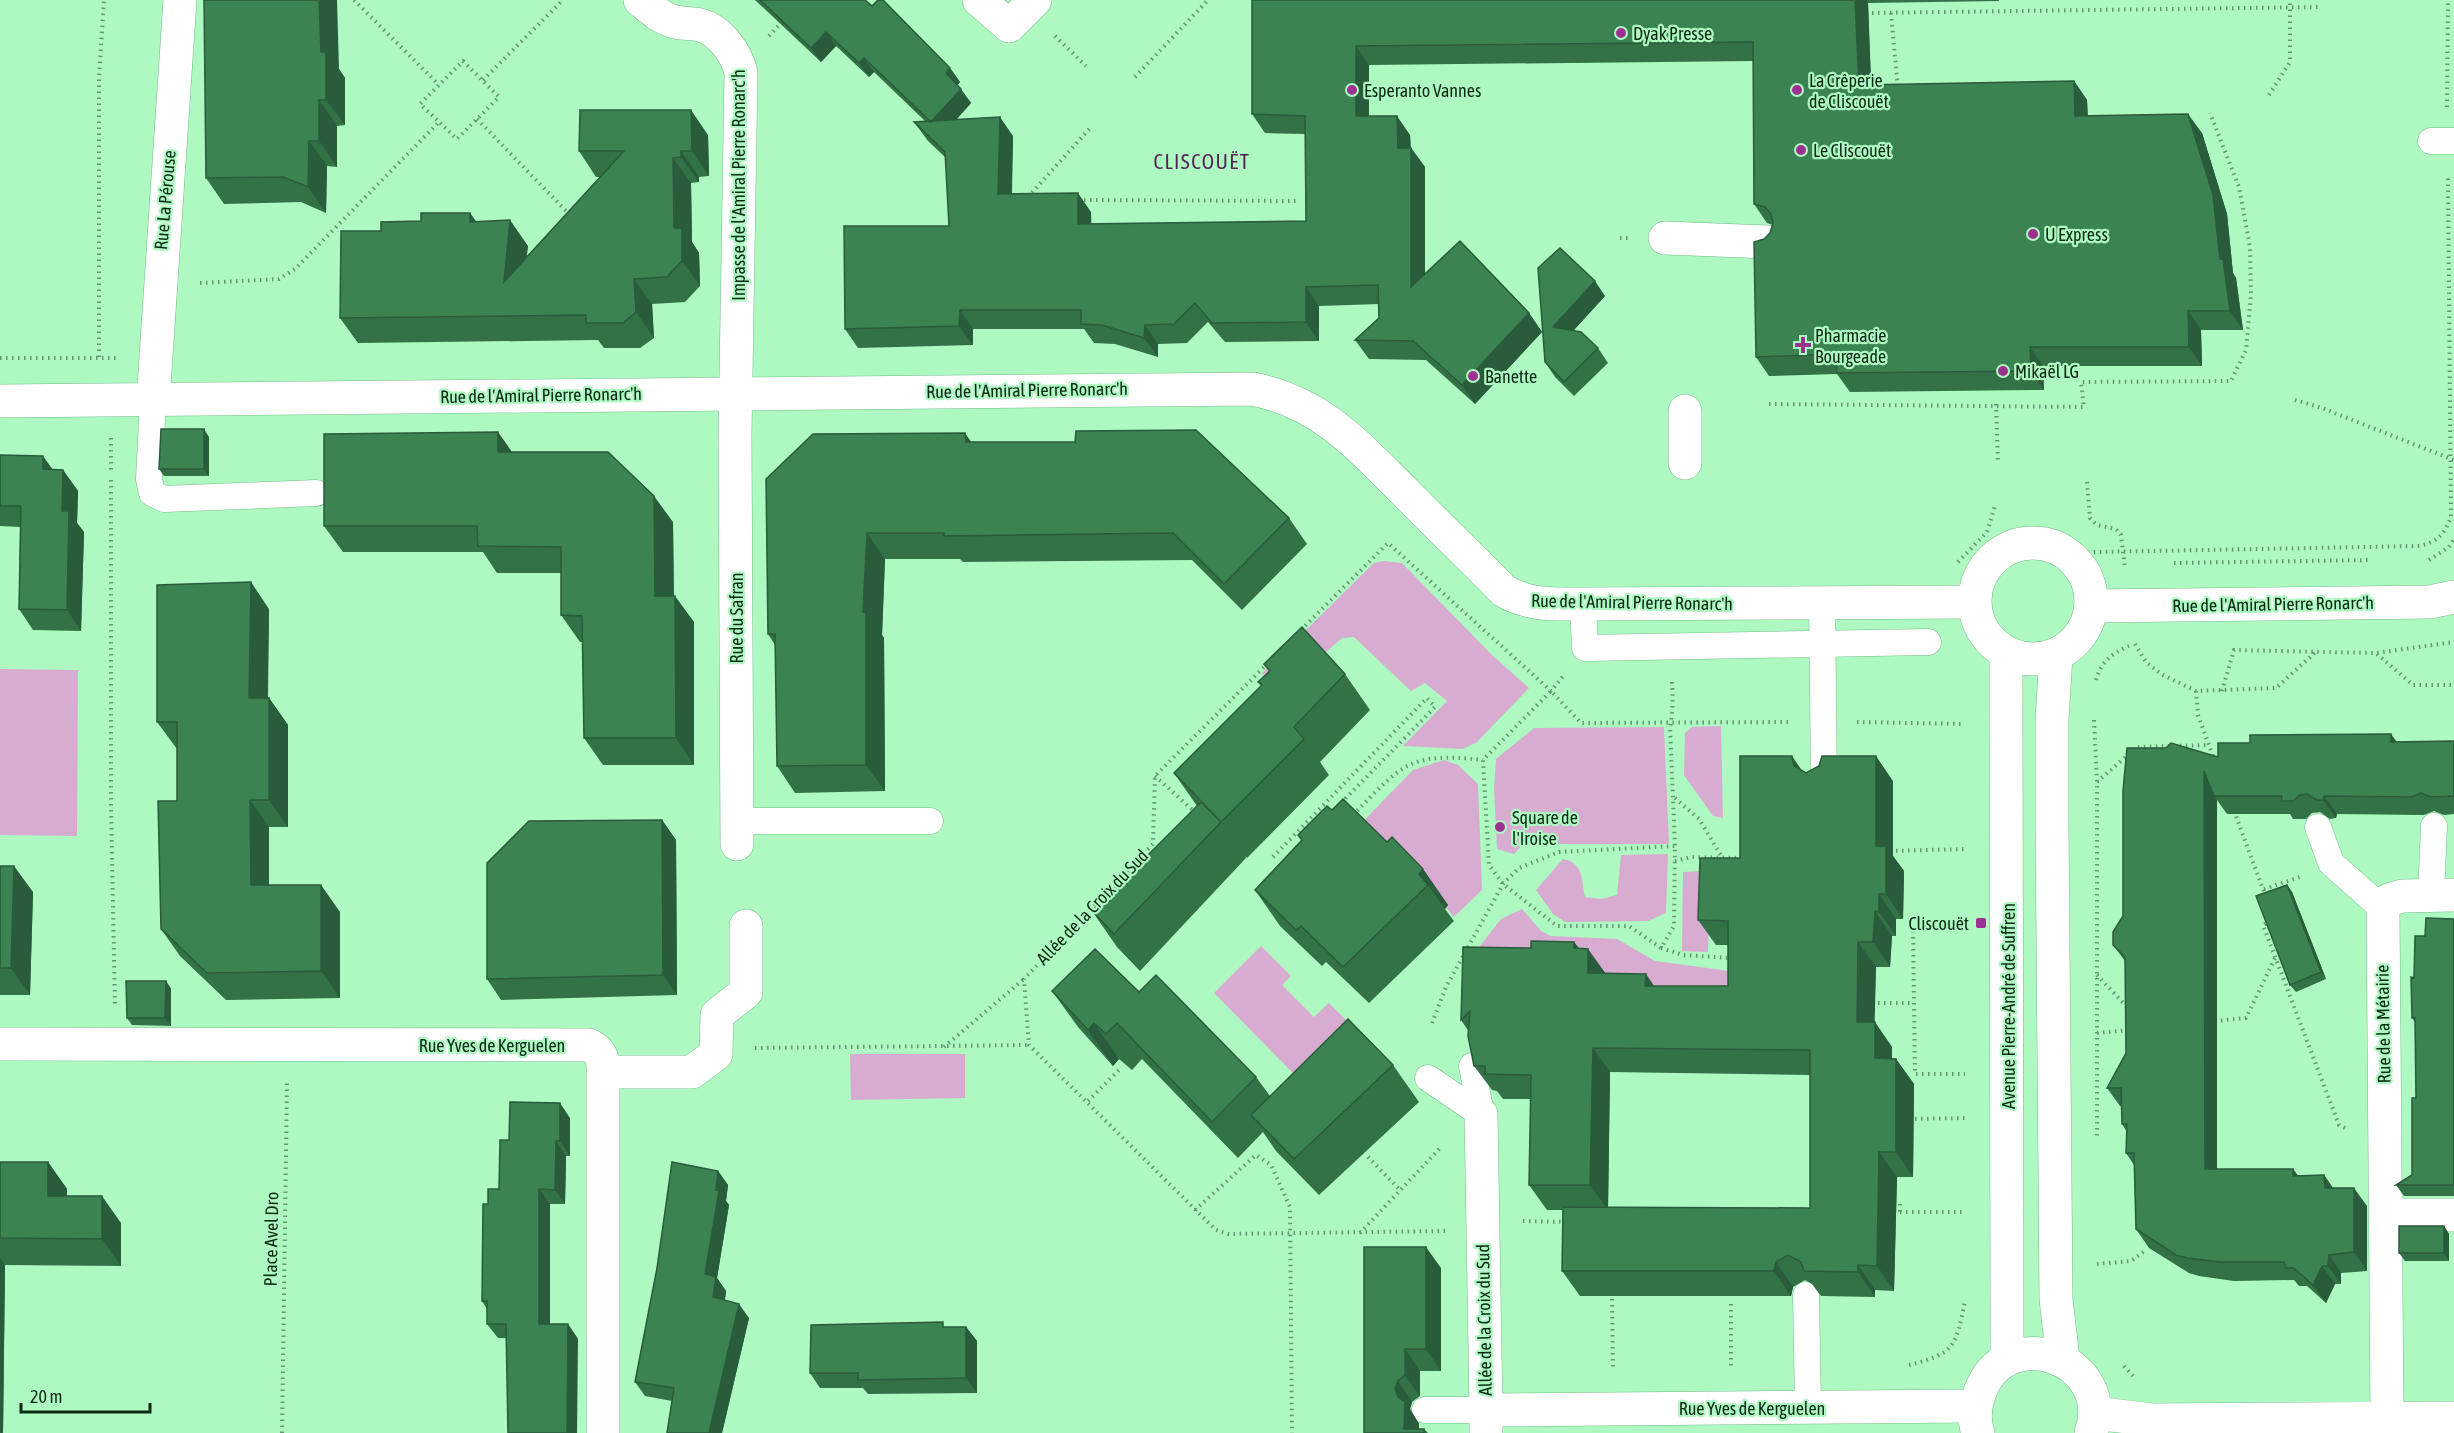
<svg xmlns="http://www.w3.org/2000/svg" width="2454" height="1433" font-family="'Asap Condensed',sans-serif">
<rect width="100%" height="100%" fill="#aef8c2"/>
<!-- green -->
<path fill="#d8abd0" d="M1384 561 1402 563 1492 655 1529 688 1477 742 1463 749 1403 746 1447 701 1425 683 1411 691 1354 637 1342 638 1295 679 1272 688 1262 673 1374 563Z
M0 669 78 670 77 836 0 835Z
M1721 726 1723 818 1713 816 1684 775 1685 733 1692 727Z
M1664 727 1669 844H1558L1546 837H1530L1514 854 1497 849 1494 788 1496 759 1534 728Z
M1444 760 1458 765 1478 784 1482 890 1454 917 1444 905 1347 838 1413 770Z
M1668 854 1666 913 1648 921 1565 922 1553 914 1536 890 1563 859C1584 863 1581 879 1585 897L1601 899 1617 895 1621 855Z
M1705 871 1710 884 1708 952 1682 951 1683 872Z
M1522 909 1541 931 1551 936 1617 939 1655 961 1737 972 1759 998 1599 995 1479 947 1501 919Z
M1261 946 1291 976 1282 985 1314 1017 1329 1003 1352 1026 1299 1079 1214 993Z
M850 1054H965V1098L851 1100Z"/>
<g fill="none" stroke-linecap="round" stroke-linejoin="round">
<defs>
<path id="lane" d="M2431 141H2454
M153 401 149 479 152 493 164 499 316 493
M1822 603 1824 783
M1583 604 1585 648 1928 642
M737 821H930
M2318 827 2331 863 2383 909
M2431 895 2434 826
M1472 1066 1481 1114
M1428 1078 1481 1114
M1806 1295 1808 1407
M1425 1410H1486"/>
<path id="street" d="M640 0C650 8 659 17 672 21 680 24 691 23 700 25 720 30 737 54 741 73L735 435 737 844
M979 0 1009 26 1035 0
M1665 238 1768 242
M0 401 1253 389C1321 403 1355 443 1403 490 1436 524 1471 557 1504 591 1530 606 1555 604 1583 604L1974 602
M153 401 180 0
M1685 411V463
M2092 606 2430 602 2454 597
M0 1044 589 1045C602 1052 603 1058 603 1072V1433
M603 1072H692L716 1054 717 1015 746 992V926
M1481 1114 1486 1410
M2386 1215H2454
M2095 1413 2152 1420 2454 1418
M2387 1418 2383 909 2389 900 2402 896 2454 895
M1486 1433V1410L1975 1406"/>
<path id="secondary" d="M1975 601a58 58 0 1 1 116 0a58 58 0 1 1-116 0Z
M2006 653 2007 1360
M2056 655 2052 720V823L2056 1299 2063 1360
M1978 1433C1973 1419 1975 1406 1980 1392 2007 1319 2116 1360 2091 1433"/>
</defs>
<!-- lane casing -->
<use href="#lane" stroke="#73bb88" stroke-width="27"/>
<!-- street casing -->
<use href="#street" stroke="#73bb88" stroke-width="34"/>
<!-- secondary casing -->
<use href="#secondary" stroke="#73bb88" stroke-width="34"/>
<!-- path -->
<path stroke="#629871" stroke-width="4" stroke-dasharray="1.5 4.5" stroke-linecap="butt" d="M354 0 439 85
M1866 13 2321 7
M1891 13 1898 90
M769 36 782 22
M1055 36 1086 66
M463 61 499 97 457 139 420 104Z
M1135 77 1208 0
M483 80 563 0
M2269 95 2290 62V0
M2447 107 2448 0
M477 119 570 215
M1028 197 1092 126
M1078 200 1296 201
M1620 238H1628
M200 283 279 279 295 269 438 123
M99 357V79L104 0
M0 358H116
M2295 400 2322 408 2454 460
M1769 404 2084 407 2081 382 2231 381 2246 350 2251 295 2250 247 2239 187 2210 113
M1996 404 1998 462
M111 438V472
M111 480V806L115 1006
M2087 482 2090 518 2097 525 2116 529 2121 535 2125 568
M2070 555 2095 552 2420 546C2438 541 2444 535 2451 517L2448 175
M2429 560 2449 547 2454 539
M1958 562 1987 532 1995 506
M2174 563 2370 560
M1301 630 1388 543 1551 691 1564 675
M2135 644 2146 662 2161 674 2196 691 2276 688 2317 651
M2377 654 2413 685H2454
M1268 663 1155 776 1153 844 1024 979 1029 1045 1216 1230 1229 1234 1445 1231
M2096 680C2101 662 2112 653 2129 646
M1672 682C1673 698 1673 712 1670 727L1675 846 1674 926 1661 948 1629 926H1557L1503 884 1489 865 1483 760 1551 691 1581 723 1790 722
M2196 691 2198 715 2214 759
M2222 691 2234 650 2376 653 2454 642
M2094 720 2097 782V1139
M1857 722 1964 724
M1155 776 1196 813
M2097 782 2137 747 2209 745
M1675 798 1699 819 1722 857
M2234 811 2266 897
M1353 815C1403 764 1408 752 1483 760
M1890 851 1964 849
M1273 857 1427 698 1435 707 1346 798 1345 803
M1675 861 1692 857 1742 858
M2264 889 2300 877
M2271 921 2263 925 2339 1125 2345 1128
M1964 927 1913 928 1915 1074H1965
M1661 948 1683 955 1731 958
M2097 975 2128 1008
M1872 1003H1914
M2215 1021 2246 1018 2275 958
M1432 1023 1446 987 1503 884 1519 868 1559 852 1675 846
M2097 1033 2130 1030
M944 1047 1024 979
M755 1048 1029 1045
M1088 1101 1120 1069
M1909 1119 1965 1118
M1368 1157 1400 1190
M1900 1204V1212
M1195 1210 1256 1155 1271 1165 1290 1207 1292 1433
M1894 1212H1965
M1523 1221 1566 1222
M1360 1233 1441 1147
M2097 1264 2131 1261 2146 1250
M1612 1299 1613 1370
M1731 1304V1369
M1909 1365C1956 1353 1955 1347 1965 1302
M2124 1366 2135 1378
M282 1433 287 1083"/>
<!-- lane -->
<use href="#lane" stroke="#fff" stroke-width="26"/>
<!-- street -->
<use href="#street" stroke="#fff" stroke-width="33"/>
<!-- secondary -->
<use href="#secondary" stroke="#fff" stroke-width="33"/>
</g>
<!-- wall -->
<path fill="#337147" fill-rule="evenodd" d="M755 0H865L950 68 960 82 957 85 971 103 956 120 1013 136 1012 194 1091 212V224L1306 221 1305 134 1265 133 1252 114V0H1999V1L1868 3 1871 85 2074 81 2087 100 2088 116 2202 133 2227 214 2233 273 2236 278 2243 330H2201L2202 366H2043L2044 390 1850 392 1837 374 1769 376 1756 357 1764 239 1770 233 1773 225 1767 223 1754 204 1753 61 1369 65V116L1410 135 1411 148 1425 167V274L1529 313 1542 332 1475 404 1426 360 1369 359 1355 340 1379 318V304L1319 306V341L1225 342 1208 322 1187 343 1158 344V357L1115 344 1094 343 1084 329H973V345L858 348 845 329 949 226 946 158 928 141 914 122H926L874 72 869 77 836 46 821 62Z
M339 69 345 78V125L337 126V167L327 166 326 213 301 202 224 204 206 178Z
M708 135 709 176 699 177V182L691 183 692 242 699 253 700 286 685 302 652 304 654 338 640 348H604L598 340 358 343 340 318 381 231 470 213 476 222 528 246 526 257 601 177H596L579 151Z
M1538 268 1605 296 1573 331 1598 348 1608 363 1574 396 1555 377 1545 362Z
M209 437V476H164L159 469Z
M972 442 1289 518 1307 544 1242 610 1192 560 963 562 960 559H885L882 635 884 638 885 791 795 793 777 766 775 645 768 634 766 479Z
M512 452 673 522 674 596 694 622V765H603L584 738 583 642H580L561 615V573H497L483 552H343L324 526Z
M0 455 52 469 63 470 78 491 77 523 84 532 81 631 33 630 19 609 20 527 0 526Z
M269 609 268 698H269L288 725V827H269V885L340 912V998L226 1000 180 956 161 929 177 801V749L157 722Z
M1264 664 1345 674 1370 710 1320 762 1329 775 1247 858 1245 856 1246 858 1140 971 1117 947 1092 911 1197 806 1174 773 1261 686 1258 682 1269 671Z
M2454 741V814L2444 815 2434 811 2424 815 2337 814 2336 818 2330 819 2320 812 2312 813 2306 819H2293L2290 814H2227L2217 800V1169H2293L2298 1176 2324 1175 2333 1188 2367 1206V1271L2341 1273V1284H2335L2326 1303 2307 1286H2299L2294 1280 2234 1281 2199 1276 2189 1273 2149 1248 2136 1229 2134 1165 2126 1153 2127 1132 2122 1124V1106H2120L2107 1088 2126 1053 2125 961 2113 945 2218 757 2397 742Z
M1802 771 1806 773 1893 781V856L1904 871 1903 919H1896V936H1892L1890 967H1876L1874 1022 1892 1047V1059H1896L1914 1084 1913 1177H1897L1894 1291 1875 1290V1297L1821 1296 1812 1284 1805 1280 1793 1287 1791 1296H1580L1562 1271 1563 1210H1547L1529 1185 1531 1099H1503L1497 1091 1492 1090 1474 1066 1469 1032 1461 1020 1531 948 1574 942 1579 948 1605 973 1654 986H1728V945H1716L1698 920ZM1610 1072 1810 1075V1208L1608 1207Z
M1332 810 1387 842 1423 869 1448 905 1445 909 1454 921 1369 1003 1326 962 1322 966 1280 926 1255 890 1302 840 1298 835Z
M662 820 676 840 677 995 501 1000 487 979Z
M0 866 33 892 30 995H0Z
M2287 885 2292 892 2326 979 2296 992 2290 985Z
M2454 919V1196H2404L2396 1185 2412 1175 2416 1098 2415 1022 2412 1018 2414 978 2425 936Z
M166 981 171 989V1026L132 1025 127 1018Z
M1052 991 1139 992 1256 1077 1270 1096 1393 1065 1419 1102 1319 1195 1276 1151 1263 1132 1238 1158 1142 1059 1132 1070 1119 1059 1113 1066 1078 1027Z
M570 1118V1156H566L565 1204H550V1324H568L578 1339 498 1338 487 1324V1309L482 1301 488 1204 499 1189 509 1140Z
M0 1162H48L67 1189V1196L121 1223V1266L5 1265 3 1433H0Z
M718 1171 728 1185 726 1201 729 1205 717 1278 726 1291 725 1300 749 1318 722 1433H667L672 1401 645 1396 635 1382Z
M2444 1226 2449 1234V1261H2405L2399 1253Z
M1441 1268V1371H1420V1396L1412 1402 1410 1409 1419 1424V1429H1424L1428 1433H1364Z
M947 1327H966L977 1341V1393L868 1394 863 1388H820L810 1373Z"/>
<!-- shaded-wall -->
<path fill="#295c3a" d="M319 0H337L339 69 345 78V125L326 100 321 52Z
M1855 0H1866L1868 3 1872 104 1859 85Z
M826 32 836 46 821 62 811 48Z
M1356 46 1369 65V135L1356 116Z
M864 58 874 72 869 77 859 63Z
M950 68 960 82 956 87 946 73Z
M2074 81 2087 100 2088 135 2075 116Z
M961 89 971 103 941 136 931 122Z
M319 100 337 126V167L319 141Z
M691 110 708 135 709 176 692 151Z
M2188 114 2202 133 2227 214 2233 273 2236 278 2243 330 2230 311Z
M1397 116 1410 135 1411 167 1398 148Z
M1000 117 1013 136 1011 213 998 194Z
M309 141 327 166 326 213 308 187Z
M1411 148 1425 167V306L1411 287Z
M681 151 699 177V182L681 157Z
M673 158 691 183 692 242 699 253 700 286 682 261 674 228Z
M1078 193 1091 212 1092 243 1078 224Z
M470 213 488 238 470 222Z
M510 220 528 246 521 307 504 282Z
M634 279 652 304 654 338 636 312Z
M1595 281 1605 296 1563 342 1553 327Z
M1306 287 1319 306V341L1306 322Z
M960 310 973 329V345L959 326Z
M2188 311 2201 330 2202 366 2189 347Z
M1529 313 1542 332 1475 404 1462 385Z
M1145 325 1158 344V357L1144 338Z
M2030 347 2043 366 2044 390 2031 371Z
M204 429 209 437V476L204 469Z
M498 432 517 459 498 452Z
M965 433 983 459 966 442Z
M43 456 58 477 43 469Z
M63 470 78 491 77 523 84 532 81 631 67 610 62 511Z
M654 496 673 522 674 622 655 596Z
M867 533 885 559 882 635 884 638 885 791 866 765 863 612Z
M251 582 269 609 267 725 249 698Z
M675 596 694 622V765L676 738Z
M269 698 288 725V827L269 800Z
M2391 734 2404 752 2391 742Z
M1792 756 1809 781 1794 766Z
M1876 756 1893 781V856L1904 871 1903 919 1886 894 1876 846Z
M2204 771 2214 796 2217 800V1187L2205 1169Z
M2324 796 2337 814 2336 818 2323 800Z
M250 800 269 827V912L251 885Z
M662 820 676 840 677 995 663 975Z
M14 866 33 892 30 995 11 968Z
M1423 869 1448 905 1445 909 1428 885 1419 874Z
M321 885 340 912V998L321 971Z
M2287 885 2292 892 2326 979 2321 972Z
M1879 894 1896 919V936L1879 912Z
M1875 911 1892 936 1890 967 1873 942Z
M1574 942 1588 962V949L1606 974 1588 973 1574 948Z
M1858 942 1876 967 1874 1047 1857 1022Z
M1646 974 1663 999 1645 986Z
M166 981 171 989V1026L165 1018Z
M1875 1022 1892 1047V1083L1875 1058Z
M1094 1023 1119 1059 1113 1066 1088 1030Z
M1593 1048 1610 1072 1608 1210 1590 1185Z
M1896 1059 1914 1084 1913 1177 1896 1152Z
M560 1103 570 1118V1156L560 1141Z
M556 1141 566 1156 565 1204 555 1190Z
M1879 1152 1897 1177 1894 1291 1877 1266Z
M48 1162 67 1189V1222L48 1196Z
M2293 1169 2306 1187 2293 1176Z
M718 1171 728 1185 726 1201 729 1205 717 1278 726 1291 723 1312 713 1297 705 1274Z
M2324 1175 2337 1194 2325 1188Z
M2354 1188 2367 1206V1271L2354 1252Z
M539 1189 550 1204V1338L539 1324Z
M102 1196 121 1223V1266L102 1239Z
M2444 1226 2449 1234V1261L2444 1253Z
M1426 1247 1441 1268V1371L1426 1349Z
M2329 1255 2341 1273V1284L2328 1266Z
M0 1258 5 1265 3 1433H0Z
M1776 1262 1793 1287 1791 1296 1774 1271Z
M1858 1265 1875 1290V1297L1858 1272Z
M2322 1266 2335 1284 2326 1303 2313 1285Z
M739 1304 749 1318 722 1433H709Z
M568 1324 578 1339 577 1433H567Z
M966 1327 977 1341V1393L966 1378Z
M1405 1349 1420 1371V1396L1405 1375Z
M1398 1381 1412 1402 1410 1409 1419 1424V1433L1404 1429 1395 1388Z"/>
<!-- building -->
<path fill="#3b8353" stroke="#295c3a" stroke-width="1.5" d="M204 0H319L321 52H326V100H319V141H309L308 187 283 177 206 178Z
M760 0H865L872 6 878 0H883L950 68 946 73 961 89 931 122 864 58 859 63 826 32 811 48Z
M1252 0H1855L1859 85 2074 81 2075 116 2188 114 2213 195 2220 259H2223L2230 311H2188L2189 347H2030L2031 371 1837 373 1835 354 1756 357 1754 242 1764 239 1770 233 1773 223 1771 214 1765 207 1754 204 1753 42 1356 46V116H1397L1398 148H1411V287L1460 241 1529 313 1462 385 1413 341 1355 340 1379 318 1378 285 1306 287V322L1212 323 1195 303 1174 324 1145 325 1144 338 1102 325 1081 324V310H960L959 326 845 329 844 226H949L945 152 914 122 1000 117 998 194 1078 193V224L1306 221 1305 116 1252 114Z
M580 110H691L692 151H681V157L673 158 674 228H682V261L667 277 634 279 636 312 623 323H586V315L340 318 341 231H381V222L421 221V213H470V222L510 220 504 282 624 151H579Z
M1560 248 1595 281 1553 327 1581 332 1598 348 1564 382 1545 362 1538 268Z
M161 429H204V469H159Z
M1196 430 1289 518 1224 584 1173 533 944 536V533H867L863 612H866V765L777 766 775 634H768L766 479 813 434 965 433 966 442H1075L1076 431Z
M498 432V452H608L654 496 655 596H675L676 738H584L582 616 561 615V547L478 546 477 526H324V434Z
M0 455 43 456V469L63 470 62 511H69L67 610 19 609 21 506H0Z
M251 582 249 698H269V800H250L251 885H321V971L207 973 161 929 158 801H177V722H157V585Z
M1302 627 1345 674 1294 727 1304 739 1221 822 1174 773 1262 685 1258 682 1270 671 1264 664Z
M2391 734V742L2454 741V796L2431 797 2421 793 2411 797 2324 796 2323 800H2317L2307 794 2300 795 2293 801H2281L2282 796H2214L2204 771 2205 1169H2293V1176L2324 1175 2325 1188H2354V1252L2329 1255 2328 1266H2322L2313 1285 2294 1268H2286L2284 1262H2221L2187 1258 2176 1255 2136 1229 2134 1153H2126L2127 1124H2122L2121 1088H2107L2126 1053 2125 957 2113 945V932L2123 916V791L2127 748H2166L2171 743 2218 757V743H2250V735Z
M1740 756H1792L1794 766 1806 773 1819 766 1822 756H1876V846H1886V894H1879V912L1875 911 1873 942H1858L1857 1022H1875V1058L1896 1059V1152H1879L1877 1266 1858 1265V1272L1804 1271 1801 1262 1788 1255 1776 1262 1774 1271H1562L1563 1207 1810 1208V1050L1593 1048 1590 1185H1529L1531 1075 1485 1074V1066H1474L1468 1036 1470 1011 1461 1020 1463 947 1531 948V941L1574 942V948L1588 949V973L1646 974 1645 986H1728V921L1698 920 1700 858H1740Z
M1343 799 1387 842 1392 837 1423 869 1419 874 1428 885 1343 967 1301 926 1296 930 1255 890 1302 840 1298 835 1327 806 1332 810Z
M1201 802 1221 822 1114 934 1092 911Z
M662 820 663 975 487 979V863L529 821Z
M0 866H14L11 968H0Z
M2287 885 2321 972 2290 985 2256 896Z
M2426 918 2454 919V1185H2396L2412 1175V1098H2416L2415 1018H2412L2411 977 2414 978 2415 936H2425Z
M1095 949 1139 992 1156 975 1256 1077 1212 1122 1117 1023 1106 1034 1094 1023 1088 1030 1052 991Z
M126 981H166L165 1018H127Z
M1348 1019 1393 1065 1294 1159 1251 1115Z
M510 1102 560 1103V1141H556L555 1190 539 1189V1324H568L567 1433H508L506 1324H487V1301H482L483 1204H488V1189H499L500 1140H509Z
M0 1162H48V1196H102V1239L0 1238Z
M672 1162 718 1171 716 1190 719 1191 705 1274 716 1277 713 1297 739 1304 709 1433H667L674 1388 635 1382 657 1268Z
M2399 1226H2444V1253H2399Z
M1364 1247H1426V1349H1405V1375L1398 1381 1395 1388 1398 1397 1405 1402 1404 1429H1424V1433H1364Z
M943 1322V1327H966V1378L858 1380V1373H810L811 1325Z"/>
<!-- markers -->
<g fill="#9d3192" stroke="#aef8c2" stroke-width="2">
<circle cx="1621" cy="33" r="6"/>
<circle cx="1352" cy="90" r="6"/>
<circle cx="1797" cy="90" r="6"/>
<circle cx="1801" cy="150" r="6"/>
<circle cx="2033" cy="234" r="6"/>
<path d="M1800 336h6v6h6v6h-6v6h-6v-6h-6v-6h6z"/>
<circle cx="2003" cy="371" r="6"/>
<circle cx="1473" cy="376" r="6"/>
<circle cx="1500" cy="827" r="6"/>
<rect x="1975" y="917" width="12" height="12" rx="3"/>
</g>
<g text-anchor="middle" dominant-baseline="central" stroke-width="4.5" stroke-linejoin="round" paint-order="stroke">
<!-- poi labels -->
<g font-size="18" fill="#0b2a16" stroke="#aef8c2" text-anchor="start">
<text x="1633" y="33">Dyak Presse</text>
<text x="1809" y="80">La Crêperie<tspan x="1809" dy="21">de Cliscouët</tspan></text>
<text x="1364" y="90">Esperanto Vannes</text>
<text x="1813" y="150">Le Cliscouët</text>
<text x="2045" y="234">U Express</text>
<text x="1815" y="335">Pharmacie<tspan x="1815" dy="21">Bourgeade</tspan></text>
<text x="2015" y="371">Mikaël LG</text>
<text x="1485" y="376">Banette</text>
<text x="1512" y="817">Square de<tspan x="1512" dy="21">l'Iroise</tspan></text>
<text x="1969" y="923" text-anchor="end">Cliscouët</text>
</g>
<!-- street labels -->
<g font-size="18" fill="#0b2a16" stroke="#aef8c2">
<text transform="translate(738 185) rotate(-90)">Impasse de l'Amiral Pierre Ronarc'h</text>
<text transform="translate(165 200) rotate(-85)">Rue La Pérouse</text>
<text transform="translate(1027 390) rotate(-1)">Rue de l'Amiral Pierre Ronarc'h</text>
<text transform="translate(541 395) rotate(-1)">Rue de l'Amiral Pierre Ronarc'h</text>
<text transform="translate(1632 602) rotate(1)">Rue de l'Amiral Pierre Ronarc'h</text>
<text transform="translate(2273 604) rotate(-1)">Rue de l'Amiral Pierre Ronarc'h</text>
<text transform="translate(736 618) rotate(-90)">Rue du Safran</text>
<text transform="translate(1092 907) rotate(-46)">Allée de la Croix du Sud</text>
<text transform="translate(2008 1006) rotate(-90)">Avenue Pierre-André de Suffren</text>
<text transform="translate(2383 1024) rotate(-91)">Rue de la Métairie</text>
<text x="492" y="1045">Rue Yves de Kerguelen</text>
<text transform="translate(271 1239) rotate(-89)">Place Avel Dro</text>
<text transform="translate(1484 1320) rotate(-91)">Allée de la Croix du Sud</text>
<text x="1752" y="1408">Rue Yves de Kerguelen</text>
</g>
<!-- quarter labels -->
<g font-size="21" letter-spacing="1.5" fill="#562250" stroke="#aef8c2">
<text x="1202" y="161">CLISCOUËT</text>
</g>
</g>
<!-- scale -->
<path d="M21 1403v9h129v-9" fill="none" stroke="#0b2a16" stroke-width="3"/>
<text x="30" y="1403" font-size="18" fill="#0b2a16" stroke="#aef8c2" stroke-width="4.5" paint-order="stroke">20 m</text>
</svg>
